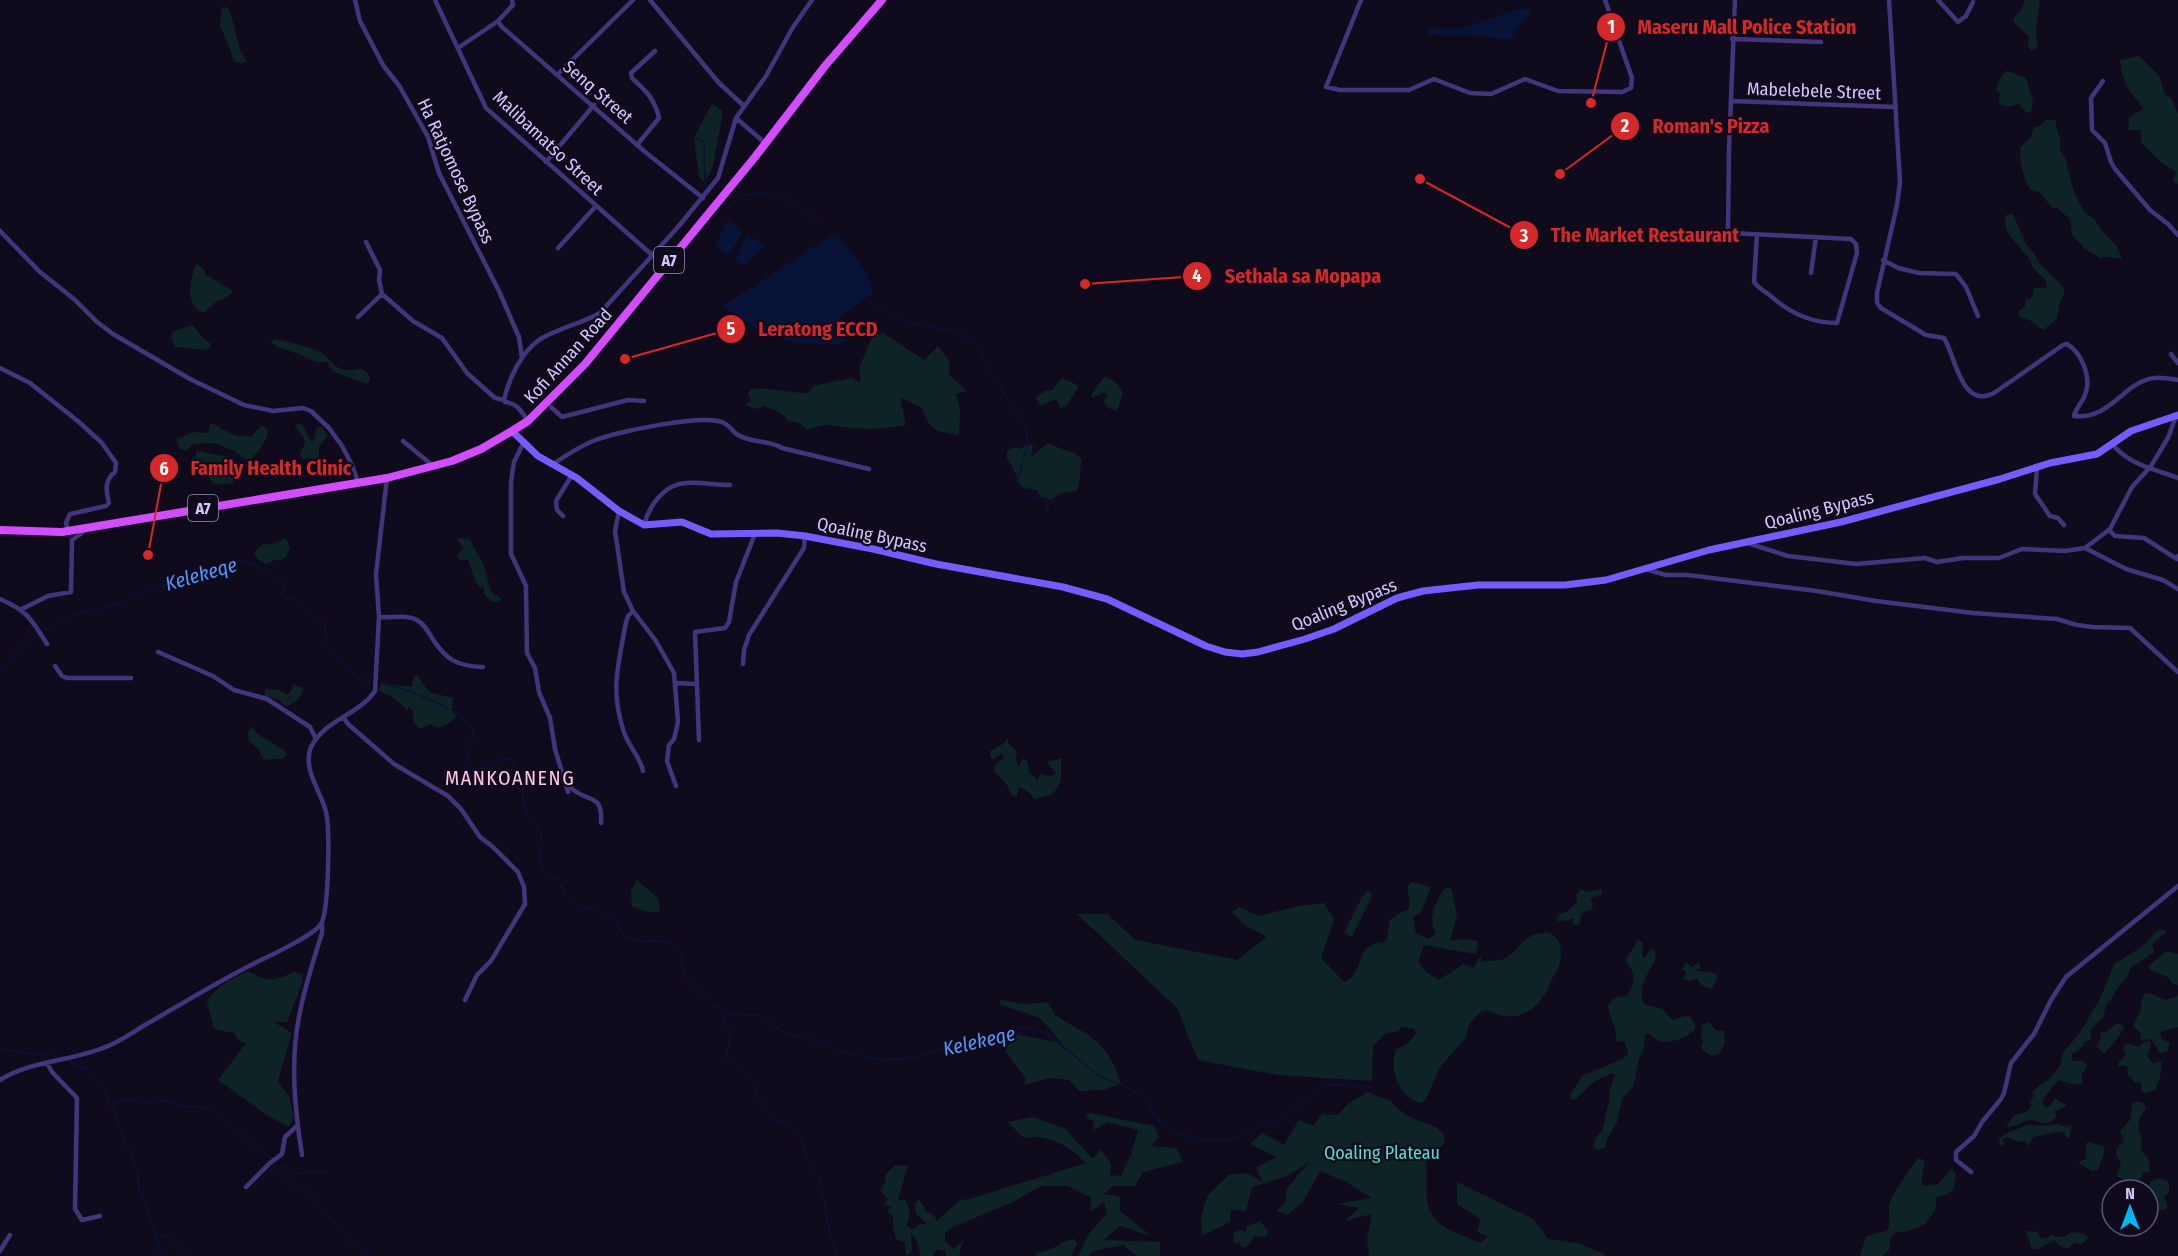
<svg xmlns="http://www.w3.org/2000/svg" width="2178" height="1256" font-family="'Fira Sans Condensed',sans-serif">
<rect width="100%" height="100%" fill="#100b1c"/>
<!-- green -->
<path fill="#0e2325" d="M2025 0H2040C2038 13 2034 36 2038 47L2032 51 2028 47 2029 37 2015 23 2013 19 2022 9Z
M222 7H226L230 11 240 49 246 61 245 63 235 62 220 25Z
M2139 56 2159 75 2165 94 2171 98 2178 114V184L2173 181 2176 172 2162 163 2141 142V130H2129L2128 119 2143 109C2139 100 2133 97 2129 90 2123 80 2121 71 2120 60Z
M2008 71 2026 78 2033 103 2031 113 2026 112 2019 104 2008 107 1999 104 2000 94 1996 89 2003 73Z
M713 104 722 111V118L712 170 704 182 699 177 694 138 711 105Z
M2046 120H2055L2060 140V150L2065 157 2074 192 2085 213 2094 219 2104 233 2116 245 2122 258C2115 260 2108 255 2100 258L2084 248 2072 235 2070 219 2057 208H2052L2040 192 2030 190C2023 177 2020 163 2020 148L2031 137 2034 127 2041 125Z
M2013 214 2026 244 2036 256 2039 263 2062 286 2065 292 2060 302 2057 319 2043 330 2031 321 2020 317 2018 312 2025 306 2026 299 2032 298 2034 288H2046C2048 277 2040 277 2034 269 2032 267 2031 263 2030 260 2022 247 2000 233 2006 215Z
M196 264 203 268 206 275 233 291 226 298 217 301 203 313C184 304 190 280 196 264Z
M193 325 201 336 211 344 210 348C201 352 186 347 175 347L171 336 173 331Z
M883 333 924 360 938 346 949 361 950 376 967 391 956 394 960 410 959 435C936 432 930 431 922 408L900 397 906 425C889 428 871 430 854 428 834 426 827 422 807 430L798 422 788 421C783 412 772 409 762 406L760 409 746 406 748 402 751 400 748 394 750 389C770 387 789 393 809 393L813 386 852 378 861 383 859 369 872 336Z
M275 339C290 342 307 346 320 352 331 358 332 368 346 370 356 372 361 363 370 377V381L366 384 332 371 327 362H316L299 354 280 348 270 342Z
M1104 377C1114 378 1118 385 1123 393L1117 411 1107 407 1104 401 1108 395 1103 393 1092 398 1091 395Z
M1062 378 1079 386 1067 405 1061 408 1056 399 1040 406 1037 400V396L1045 391H1051Z
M211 423C228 430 230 438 252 436L262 425 268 431C267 442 257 454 248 461L234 451 215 443 193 444 186 451 180 449 176 440 192 432 208 433Z
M301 423 311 441 314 440 317 427H322L328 436 319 446V457L312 462 308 458 303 459 300 454 305 443 304 438 295 426Z
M1048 443C1061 451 1074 449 1082 460 1079 470 1081 481 1077 491L1061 493 1051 500 1041 497 1037 490 1024 489C1015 479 1016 469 1007 459V451L1014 447 1021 449 1024 446 1033 444 1031 457Z
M196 451 230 457 242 471 239 480 229 484H214L195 463Z
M286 538 290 547 286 557 280 560 277 559 267 564C260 562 256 558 254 552L264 543 270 545Z
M463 538 470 540 484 566 491 591 501 599 499 602H492L484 594V588L479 587C473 578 472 570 468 560H461L457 557 459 552 464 549 457 539Z
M417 675 429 692 453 698 452 709 457 716 448 724 438 728 430 724 420 729C415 724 410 720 414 713L411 708 408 707V711L394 698 379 691 381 683 412 687 414 676Z
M293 684 303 688C303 697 294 704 285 706L279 700 264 696 266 689 279 690 287 695 292 690Z
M251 726 259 735 285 751 287 754 284 758 263 760 259 750 249 741 248 733Z
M1008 738V743L1017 752 1016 758 1018 767 1023 759 1027 761 1029 772 1038 781 1040 774 1050 776 1056 774 1047 762 1061 758V781L1053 794 1035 799 1026 790 1019 787 1017 797 1012 796 1007 785 994 771 996 764 1004 758 1002 753 994 759 990 757V751L1003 744Z
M637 880 658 898 660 912H648L632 906 631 891Z
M1411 882 1431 887 1421 912 1413 917 1416 933 1428 939 1436 934C1427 918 1435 902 1444 889L1451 887 1457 915 1450 941 1464 939 1478 941 1476 954 1424 945 1418 961 1426 972 1439 980 1463 964 1473 968 1481 956V962C1489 960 1501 962 1508 957 1521 948 1524 933 1545 933 1560 932 1564 953 1559 965 1558 969 1555 973 1553 977 1542 1008 1519 1027 1486 1010L1480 1012 1469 1024 1466 1037 1441 1066 1425 1101 1420 1103C1398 1096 1389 1070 1396 1050L1408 1043 1416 1034 1414 1029 1402 1027 1398 1031 1385 1034 1373 1046 1372 1081 1278 1075 1198 1060 1177 1008 1077 914H1107L1136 940 1237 960 1267 937 1245 925 1232 912 1239 907 1259 916 1298 906 1324 903 1334 920 1321 958 1344 982C1363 973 1357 953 1370 946 1374 943 1380 943 1385 942 1395 923 1378 921 1408 910L1410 904 1407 887Z
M1581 889 1586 892 1602 889V895L1590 898 1593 904 1592 909 1582 913 1579 925H1573V918L1569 919V921L1563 920 1558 922 1557 918 1559 914 1567 912 1577 902 1576 895Z
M1369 890 1372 896 1352 937 1344 933 1362 897Z
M2164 929 2166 933 2152 944 2154 951 2152 954 2130 968 2128 976 2118 987 2113 997 2106 1005 2103 1017 2091 1029 2090 1041H2085L2081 1048 2072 1054V1061H2083L2087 1064 2086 1069 2081 1074 2083 1080 2081 1084H2072L2059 1080 2045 1096 2042 1103 2045 1108 2050 1106 2056 1097 2057 1100 2067 1105 2055 1112 2057 1117 2048 1123C2042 1123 2037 1121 2032 1120 2023 1120 2017 1127 2006 1127L2014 1115C2022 1114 2028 1113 2032 1104L2029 1102 2034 1096 2032 1093 2038 1086 2049 1080 2060 1066 2063 1053 2079 1034 2101 997 2114 964 2142 947 2157 931Z
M1638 940 1643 942 1642 955 1645 958 1649 950 1654 949 1656 958C1649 973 1636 988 1644 1004L1662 1009 1672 1020 1685 1016 1690 1017 1695 1025V1029C1689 1037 1672 1043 1662 1042 1657 1041 1653 1037 1649 1033L1645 1035 1644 1048 1638 1061 1635 1080 1632 1088 1622 1099 1617 1122 1607 1139 1605 1148 1596 1150 1593 1146 1596 1137 1602 1131 1609 1101 1610 1091 1615 1075 1612 1073 1595 1081 1576 1099 1571 1100 1570 1096 1582 1076 1620 1060 1628 1055 1625 1042 1616 1041C1618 1028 1609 1017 1608 1005L1614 998 1628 996C1629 989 1636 981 1633 973 1631 968 1628 965 1626 960Z
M2166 951 2178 954V985L2173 984C2168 972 2155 976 2148 967Z
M1686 962 1692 967 1699 962 1700 967 1695 971 1710 972 1718 975 1712 989 1701 985 1697 978 1689 981 1682 979 1687 973 1682 969Z
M247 972C255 973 259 978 266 979 276 981 287 975 295 972L303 975 302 983 287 1022H274L292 1033 278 1080 289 1097 294 1117 289 1127 267 1115 218 1080 246 1043 238 1040 234 1033 214 1029 207 1002C214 988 232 978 247 972Z
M2146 993 2153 994 2165 1000 2178 996V1027L2160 1032 2162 1039 2170 1043 2167 1051 2160 1053 2151 1039 2141 1040 2140 1032 2133 1026 2141 1009C2140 1004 2142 997 2146 993Z
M1000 1000 1024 1004 1048 1002 1055 1015 1090 1036 1105 1050 1114 1065 1121 1083 1104 1090 1079 1091 1069 1080 1050 1078 1024 1085 1026 1079 1005 1051 1015 1034 1062 1043 1040 1018 1001 1005Z
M1708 1022 1717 1031H1724C1728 1049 1716 1066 1701 1048L1703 1042 1701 1037 1702 1025Z
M2116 1024H2120L2124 1027C2123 1033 2109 1049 2104 1054L2096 1046 2101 1039 2100 1033 2108 1031Z
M2149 1041 2151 1045 2147 1056 2153 1064 2159 1061 2162 1063 2160 1078 2155 1090 2145 1093 2141 1091 2142 1084 2140 1082 2134 1083 2131 1077 2128 1076 2127 1066H2118L2119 1062 2126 1055 2123 1047 2125 1043 2139 1047 2144 1042Z
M1368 1092 1390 1101 1404 1114 1437 1128 1444 1134 1445 1143 1426 1162C1427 1175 1426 1189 1427 1201 1431 1228 1460 1234 1481 1243L1488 1236 1477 1232 1480 1219 1457 1204V1182L1533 1219 1548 1239 1577 1243 1605 1254V1256H1369L1367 1238 1372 1214 1345 1221 1359 1208 1338 1204 1372 1198 1346 1182 1320 1171 1303 1202 1287 1215 1276 1211 1286 1202V1190L1309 1162 1287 1176 1252 1187 1246 1211 1231 1210 1230 1222 1202 1236 1201 1217 1208 1195 1229 1175 1247 1173 1263 1182 1256 1168 1276 1157 1250 1144 1262 1133 1284 1145 1299 1120 1313 1126 1322 1114 1337 1115 1349 1103Z
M2138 1101 2144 1103 2146 1108 2140 1117 2138 1129 2142 1138 2141 1149C2146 1154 2152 1165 2149 1172L2144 1173 2139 1180 2138 1185 2142 1190H2130L2125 1180 2118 1177 2117 1173 2121 1166C2119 1156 2112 1154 2120 1144L2124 1143 2120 1131 2130 1120 2132 1103Z
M1090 1113 1154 1126 1159 1137 1152 1146 1176 1148 1183 1162 1143 1172 1135 1186H1113L1104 1194 1120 1197V1211L1151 1236 1120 1226 1104 1240 1160 1242V1256H1138L1123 1245 1093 1251 1089 1256H1078L1090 1232 1107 1214 1104 1202 1090 1212 1091 1198 1068 1186H1041L1011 1203 953 1227 945 1233V1242L954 1249 963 1240 959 1256H946L945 1251 937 1249 933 1256H921L916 1239 911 1234 912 1251 906 1256 905 1243 896 1239 893 1226V1216L887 1212 892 1206 884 1205 888 1199 880 1190 886 1182 885 1175 895 1165 908 1166 898 1200H905C911 1209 911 1216 906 1226L911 1229 915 1228 919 1224H927L916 1214 915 1203 919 1200 924 1206 925 1211 934 1215 937 1221 962 1198 963 1201 1086 1163C1069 1146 1049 1133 1024 1138L1007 1122 1033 1117 1064 1128 1093 1159 1101 1149 1111 1164 1110 1175 1121 1176 1132 1152 1138 1130 1108 1122 1093 1130 1094 1122 1086 1117Z
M2057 1124 2063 1126 2072 1125 2069 1138 2066 1137 2065 1134 2062 1131 2034 1137 2028 1146 2025 1141 2018 1142 2008 1137 2003 1139V1145L2001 1146 1999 1143 2000 1138 2003 1135 2027 1125 2047 1126Z
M2089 1142 2103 1146 2105 1151 2098 1170 2092 1171 2078 1163 2086 1158V1144Z
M1918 1158 1925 1161 1921 1182 1924 1186 1938 1184 1952 1168 1956 1173 1954 1189 1948 1194 1937 1197 1935 1211 1925 1224 1905 1232H1896L1891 1237 1889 1250 1882 1256H1860L1866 1237 1877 1233 1887 1231C1892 1222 1887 1213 1890 1203 1894 1190 1910 1171 1918 1158Z
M2159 1178 2169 1183V1192L2164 1197 2168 1207 2165 1210H2154L2148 1201V1190H2146L2150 1182Z
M1259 1221 1267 1229 1268 1233 1264 1237 1253 1236V1239L1246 1248 1241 1247 1239 1242 1234 1243 1233 1234 1239 1230 1246 1232 1247 1227Z
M2030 1231 2038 1232 2040 1237 2044 1238 2053 1235 2056 1237H2063L2072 1232 2085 1234 2088 1237 2086 1241 2081 1244 2075 1243 2067 1249 2058 1245 2055 1240 2038 1249H2032L2026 1232Z
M1073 1239 1077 1244 1071 1256H1035L1038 1252C1055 1251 1057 1243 1073 1239Z"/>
<!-- water -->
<path fill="#081338" d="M1519 9H1529V15L1518 27 1511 39H1498L1487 36 1429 35 1428 31 1432 28 1459 29Z
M729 221 742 230V234L728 255 716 248V246L725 223Z
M749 235 764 246 763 248 744 266 736 261V258L746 237Z
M832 235 840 237C850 254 873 273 872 294 860 300 854 309 840 316L838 321 844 328 846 338 842 345C828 344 813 345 799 343 771 339 745 324 723 306Z"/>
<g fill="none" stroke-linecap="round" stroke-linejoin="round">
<!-- stream -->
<path stroke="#081338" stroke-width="1.5" d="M696 138 704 141 705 184 707 187
M728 207C733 203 739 198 744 196 766 186 808 205 820 225
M865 297 889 314 923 326 949 330 974 340 998 384 1026 428 1028 443 1017 482 1018 486 1031 489
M1030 497 1047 498 1048 511
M44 630 69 616 117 604 151 588 200 577 239 560 255 565 282 580 284 586 283 597 297 600C306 607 311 622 324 623L326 639 324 644 351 669 356 676 371 683
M0 671 23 644 32 636
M384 684C403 688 468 711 473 731 475 743 461 758 469 766 479 776 497 754 512 760L523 786 524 808 540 832 541 837 538 846 543 870 559 880 566 896 580 910 591 907 612 916 624 936 637 941 669 942 678 945 681 951 683 970 687 980 707 999 728 1014 763 1016 777 1028 787 1033 827 1044 842 1052 882 1060 915 1057 939 1049 992 1038 1008 1031 1022 1028 1035 1029 1049 1035 1100 1077 1125 1086 1148 1100 1156 1119 1179 1134 1204 1140H1229L1277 1121 1325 1085 1372 1087
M721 1012C722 1021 730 1026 730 1035 731 1043 726 1049 727 1059L741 1069 750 1079 764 1108 775 1120 793 1127 799 1136 804 1151 820 1181 831 1239 838 1256
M0 1049 33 1054 50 1055 58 1057
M66 1060 88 1070 95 1076 104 1088 138 1173 139 1188 155 1233 169 1237 188 1256
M113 1104 120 1100H135L144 1103 168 1101 183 1107H201L212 1110 271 1159
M273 1166C278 1173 282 1175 288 1180 298 1189 295 1191 310 1192L324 1212 333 1220 351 1244 370 1256
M274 1166 290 1167 298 1174 311 1171 329 1173
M155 1234 161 1256"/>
<!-- street -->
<path stroke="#41357b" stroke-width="4.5" d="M355 0 360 21 383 65 400 87 428 137 439 173 500 293 515 328 519 337 522 358
M435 0 486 108 652 255
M512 0 513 5 498 21 501 26 644 151 703 198
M650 0 719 83 744 106
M1361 0 1326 87 1340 90H1409L1434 79 1470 93 1491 94 1525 79 1558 91 1622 92 1631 88 1632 78 1605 0
M1735 0 1729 149 1728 231 1731 233 1851 239 1856 244 1857 253 1837 323C1813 323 1790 313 1772 297 1766 292 1759 289 1754 282L1757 234
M1889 0 1900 182 1897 205 1877 293V303L1881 308 1926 335 1944 338C1956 357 1961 410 1994 393L2063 345 2067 344C2082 353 2092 378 2085 395 2082 403 2076 408 2074 416 2111 420 2123 382 2154 378 2162 377 2171 379 2178 380
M1938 0 1958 22 1966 16 1973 2
M1732 39 1821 42
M458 48 498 21
M558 74 633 0
M2103 81 2091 98 2092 130 2105 143 2111 162 2115 169 2150 210 2168 224 2178 235
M1731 101 1896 107
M736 118 765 143
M637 145 659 118C655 99 645 90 632 78L631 73 655 51
M546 162 594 105
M0 231 40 272 74 299 97 322 113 334 190 379 244 405 273 411 303 408 311 411 329 428 342 446 352 465 358 482
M366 242 380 270 379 280 382 294 413 321 442 338 467 373 495 398 504 400 505 402C517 403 521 411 528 421
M558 248 596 206
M1883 260 1898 268 1919 273 1956 274 1966 287 1978 316
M1811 273 1816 237
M358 317 382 294
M2171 354 2178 363
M0 368 30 383 79 422 102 443 116 463 115 472C104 481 106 490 109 503L106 506 70 514 66 523 68 531
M504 400C509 378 521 353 539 340 558 328 581 324 600 313L678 227 718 178 736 118 766 76 793 27 812 0
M551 407 562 417 628 400 644 401
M403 441 432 465
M2112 443C2126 464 2155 469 2178 478
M523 444 514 462 511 482V554L526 586 527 653 535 668 539 692 550 718 555 749 568 792
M553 464C565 456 579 447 593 441 614 432 705 413 724 423 730 426 733 432 738 435 751 443 769 440 782 448L869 469
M2037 468 2035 494 2050 516 2058 518 2064 525
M619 511 615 531 624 592 633 611 656 641 674 673 678 722 674 739 669 745 667 761 676 786
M563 516 557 510 556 501 572 475
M644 525C649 506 664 484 686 483 700 482 716 485 730 485
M2109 530 2115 536 2144 538 2177 559 2178 556
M1747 543 1788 556 1856 564 1925 558 1937 562 1963 558H1999L2022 549 2065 551 2085 548 2110 529 2132 487 2151 466 2168 438 2176 416
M2085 548 2126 569 2163 580 2178 589
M1645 569 1666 575H1688L1817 591 1876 601 1973 613 2057 619 2077 625 2092 627 2130 628 2178 672
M0 599C28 611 31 619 47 644
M22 609 48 596 71 592 72 540 82 533 84 528
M633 611 628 616 626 622C619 662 610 689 623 729 627 745 640 756 643 771
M379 617C391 618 405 614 417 620 424 624 428 631 432 638 446 660 457 666 483 667
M158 652 213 676 234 690 267 699 310 727 316 739
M743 664 744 650 749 635 804 548 805 536
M55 666 62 676 67 678H131
M675 683 696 684
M343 717 348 724 394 764 448 796 461 809 480 837 493 847 518 872 524 887 525 904 491 961 477 975 465 1000
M699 740 695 632 725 628 729 622 736 582 755 534
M567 788 570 787C587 804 603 791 601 823
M47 1063 52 1072 77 1098 75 1209 82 1220 100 1216
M0 1080C32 1060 74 1061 108 1046 123 1040 137 1029 152 1021 188 1000 224 978 263 959 274 954 315 934 321 924 329 911 330 828 326 812 321 791 302 769 311 747 324 720 359 715 375 691L379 617 376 574 387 478
M302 1155C295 1111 290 1062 299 1017 304 989 313 961 322 933V923
M1971 1172 1956 1160V1152L1974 1136 1982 1122 2001 1099 2004 1093 2011 1063 2034 1034 2051 1000 2066 977 2178 886
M246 1187 270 1163 282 1154 285 1137 297 1126
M0 1251 10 1235"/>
<!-- secondary -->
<path stroke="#765cff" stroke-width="7" d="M512 431 538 456 577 478 619 511 644 525 682 522 711 534 777 533 805 536 873 549 936 564 1063 587 1107 599 1206 646 1225 652 1242 654 1258 652 1305 639 1334 629 1397 598 1423 591 1478 585H1565L1606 580 1709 550 1841 522 2000 479 2050 463 2097 454 2131 431 2178 415"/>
<!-- primary -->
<path stroke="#d44cff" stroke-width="8" d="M0 530 62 532 387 478 452 461 481 449 512 431 528 421 585 364 755 157 825 66 882 0"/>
</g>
<g text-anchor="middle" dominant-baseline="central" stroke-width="4.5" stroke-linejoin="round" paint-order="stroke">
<!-- shield labels -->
<g fill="#100b1c" stroke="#998dbb" stroke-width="1.5">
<rect x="654" y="247" width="30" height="26" rx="4.5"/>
<rect x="188" y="495" width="30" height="26" rx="4.5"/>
</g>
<g font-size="16" font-weight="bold" fill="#d4c5ff">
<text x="669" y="260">A7</text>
<text x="203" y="508">A7</text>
</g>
<!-- street labels -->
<g font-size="18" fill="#d4c5ff" stroke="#100b1c">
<text transform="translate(1814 91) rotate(2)">Mabelebele Street</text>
<text transform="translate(598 92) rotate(41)">Senq Street</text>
<text transform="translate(548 143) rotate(43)">Malibamatso Street</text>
<text transform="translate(456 171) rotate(65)">Ha Ratjomose Bypass</text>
<text transform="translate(568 356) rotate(-48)">Kofi Annan Road</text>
<text transform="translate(1819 510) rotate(-14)">Qoaling Bypass</text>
<text transform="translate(872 535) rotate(12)">Qoaling Bypass</text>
<text transform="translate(1344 605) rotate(-22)">Qoaling Bypass</text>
</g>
<!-- park labels -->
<g font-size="18" fill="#51dfce" stroke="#100b1c">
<text x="1382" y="1153">Qoaling Plateau</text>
</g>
<!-- water labels -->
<g font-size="20" font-style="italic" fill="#5398ff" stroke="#100b1c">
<text transform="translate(201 574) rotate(-16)">Kelekeqe</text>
<text transform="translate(979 1041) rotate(-13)">Kelekeqe</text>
</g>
<!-- neighbourhood labels -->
<g font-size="20" letter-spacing="1.5" fill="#ffc7e3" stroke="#100b1c">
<text x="510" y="778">MANKOANENG</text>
</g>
</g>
<!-- callouts -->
<path fill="none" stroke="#d62828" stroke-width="2" d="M1591 103L1611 27M1560 174L1625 126M1420 179L1524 235M1085 284L1197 276M625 359L731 329M148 555L164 468"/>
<g fill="#d62828" stroke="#100b1c" stroke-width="2">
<circle cx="1591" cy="103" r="6"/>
<circle cx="1560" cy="174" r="6"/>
<circle cx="1420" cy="179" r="6"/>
<circle cx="1085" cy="284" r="6"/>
<circle cx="625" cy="359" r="6"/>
<circle cx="148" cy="555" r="6"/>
<circle cx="1611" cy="27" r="15"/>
<circle cx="1625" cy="126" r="15"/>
<circle cx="1524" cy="235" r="15"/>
<circle cx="1197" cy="276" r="15"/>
<circle cx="731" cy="329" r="15"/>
<circle cx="164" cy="468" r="15"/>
</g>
<g font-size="18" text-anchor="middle" font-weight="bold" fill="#fff">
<text x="1611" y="33">1</text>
<text x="1625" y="132">2</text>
<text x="1524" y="242">3</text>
<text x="1197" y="282">4</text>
<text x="731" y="335">5</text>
<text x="164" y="475">6</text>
</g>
<g font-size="20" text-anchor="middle" font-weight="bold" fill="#d62828" stroke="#100b1c" stroke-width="4.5" stroke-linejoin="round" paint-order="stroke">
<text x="1747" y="34">Maseru Mall Police Station</text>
<text x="1711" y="133">Roman's Pizza</text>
<text x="1645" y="242">The Market Restaurant</text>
<text x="1303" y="283">Sethala sa Mopapa</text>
<text x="818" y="336">Leratong ECCD</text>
<text x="271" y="475">Family Health Clinic</text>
</g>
<!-- north arrow -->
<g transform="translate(2130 1208)"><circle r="28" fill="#100b1c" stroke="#5e5577" stroke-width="1.5"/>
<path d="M0-4.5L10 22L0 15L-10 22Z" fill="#00b8f0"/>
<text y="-9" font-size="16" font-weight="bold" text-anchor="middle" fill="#d4c5ff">N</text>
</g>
</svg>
